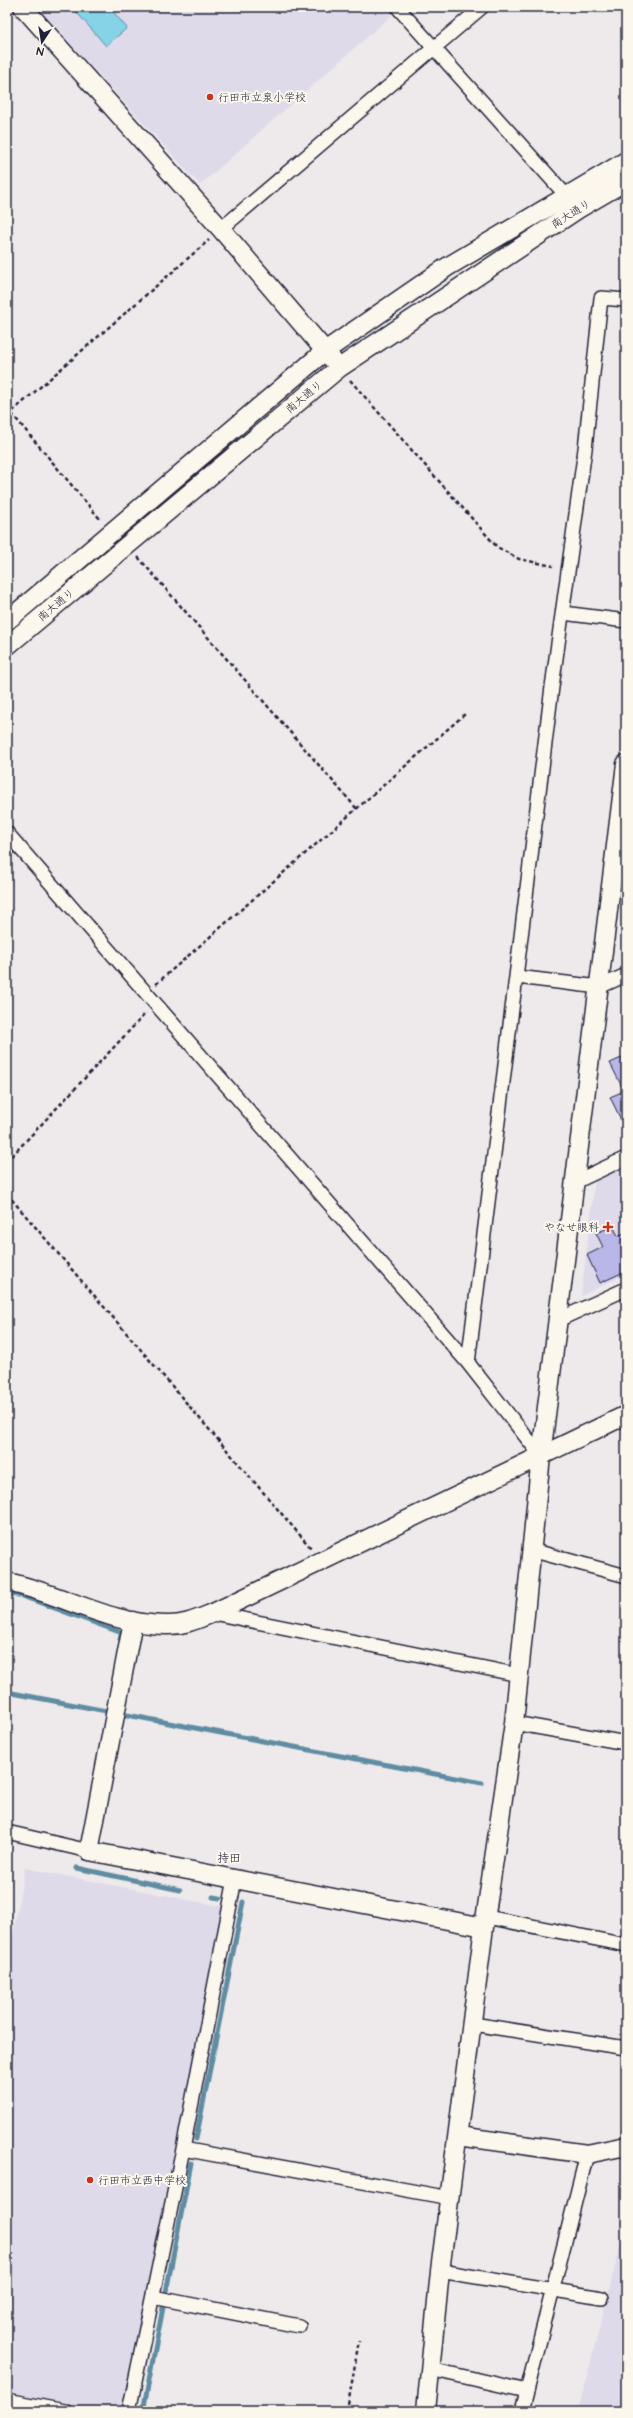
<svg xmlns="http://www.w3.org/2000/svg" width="633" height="2418" font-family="'Architects Daughter','Klee One',sans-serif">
<rect width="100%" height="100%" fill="#eeeaeb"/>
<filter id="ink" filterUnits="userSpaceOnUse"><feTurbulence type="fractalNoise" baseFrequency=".025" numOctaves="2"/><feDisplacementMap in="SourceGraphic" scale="8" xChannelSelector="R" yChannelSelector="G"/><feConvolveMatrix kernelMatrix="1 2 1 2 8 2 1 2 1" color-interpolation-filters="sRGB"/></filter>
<g filter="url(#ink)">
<!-- built -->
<path fill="#dedaea" d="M41 7H401L200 185 39 9Z
M626 1164V1274L581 1296 595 1179Z
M25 1868 224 1907 129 2411H92L7 2394V1967Z
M626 2224V2411H578Z"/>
<!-- water -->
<path fill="#86d2e6" stroke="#5e8ca2" d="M72 7H109L127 28 106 46Z"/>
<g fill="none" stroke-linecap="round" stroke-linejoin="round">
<!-- stream -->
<path stroke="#5e8ca2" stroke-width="5" d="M7 1593 22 1596 122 1633 120 1639
M7 1692 482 1783
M77 1868 180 1890
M213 1897 220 1898
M196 2139 243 1902
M7 2407 29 2411
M143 2411 191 2163"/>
</g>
<!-- building -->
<path fill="#b9b6e8" stroke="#22223b" d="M626 1056V1130L610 1097 624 1091 610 1063Z
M613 1226 618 1236 626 1232V1271L600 1283 587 1255 603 1247 596 1233Z"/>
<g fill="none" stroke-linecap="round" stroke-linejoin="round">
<defs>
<path id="street" d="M399 9 572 202
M221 229 482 7
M563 613 626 621
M7 833 468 1363 541 1456
M517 977 599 987 626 975
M575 1182 626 1158
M558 1320 626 1289
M468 1363 552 687 585 449 601 298 626 300
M531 1550 626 1576
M213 1613 519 1675
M514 1723 626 1743
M7 1832 89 1851
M487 1917 626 1945
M473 2024 626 2048
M183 2149 450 2198
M440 2271 602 2298
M153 2297 299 2326
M430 2369 527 2391
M7 2400 65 2411
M129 2411 183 2149 235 1879
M522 2411 587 2154"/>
<path id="secondary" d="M23 7 221 229 332 359
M7 621 325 351 447 267 626 161
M7 646 339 368 578 209 626 181
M7 1582C61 1593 110 1625 166 1625 183 1626 198 1619 213 1613L626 1415
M133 1621 89 1851 484 1927
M458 2136 587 2154 626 2146
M426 2411 440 2271 484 1927 514 1723 541 1456 626 764"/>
</defs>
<!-- street casing -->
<use href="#street" stroke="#22223b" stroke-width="16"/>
<!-- secondary casing -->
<use href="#secondary" stroke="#22223b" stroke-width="21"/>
<!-- path -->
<path stroke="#22223b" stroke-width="2.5" stroke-dasharray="4 3" stroke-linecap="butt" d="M350 380 497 547 519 559 553 566
M7 408 100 519
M7 416 209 240
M138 557 357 809
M156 984 465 714
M7 1161 146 1013
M7 1194 311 1548
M347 2411 359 2341"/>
<!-- street -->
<use href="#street" stroke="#fbf7ec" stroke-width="13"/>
<!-- secondary -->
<use href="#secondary" stroke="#fbf7ec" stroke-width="18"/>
</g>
</g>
<!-- markers -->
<g fill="#c8321e" stroke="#fbf7ec" stroke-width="1.5">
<circle cx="210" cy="97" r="4"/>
<path d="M606 1221h4v4h4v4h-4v4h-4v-4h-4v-4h4z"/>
<circle cx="90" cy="2180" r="4"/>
</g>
<g text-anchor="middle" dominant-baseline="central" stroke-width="4" stroke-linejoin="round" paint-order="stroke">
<!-- poi labels -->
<g font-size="11" fill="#22223b" stroke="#fbf7ec" text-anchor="start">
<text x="218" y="97">行田市立泉小学校</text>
<text x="599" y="1227" text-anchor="end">やなせ眼科</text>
<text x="98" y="2180">行田市立西中学校</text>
</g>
<!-- street labels -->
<g font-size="11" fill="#22223b" stroke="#fbf7ec">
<text transform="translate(571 214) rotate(-32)">南大通り</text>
<text transform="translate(304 397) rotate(-40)">南大通り</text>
<text transform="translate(56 605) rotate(-40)">南大通り</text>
</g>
<!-- neighbourhood labels -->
<g font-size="12" fill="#22223b" stroke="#fbf7ec">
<text x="229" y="1858">持田</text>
</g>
</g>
<!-- margin -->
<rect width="633" height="2418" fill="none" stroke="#fbf7ec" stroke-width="24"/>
<rect x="12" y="12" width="609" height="2394" fill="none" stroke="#22223b" stroke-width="1.5" filter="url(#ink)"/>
<!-- north arrow -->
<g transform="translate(42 42) rotate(192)" stroke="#fbf7ec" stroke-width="3" paint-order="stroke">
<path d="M0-3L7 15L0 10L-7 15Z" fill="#22223b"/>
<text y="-6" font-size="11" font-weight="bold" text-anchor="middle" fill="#22223b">N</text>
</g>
</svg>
